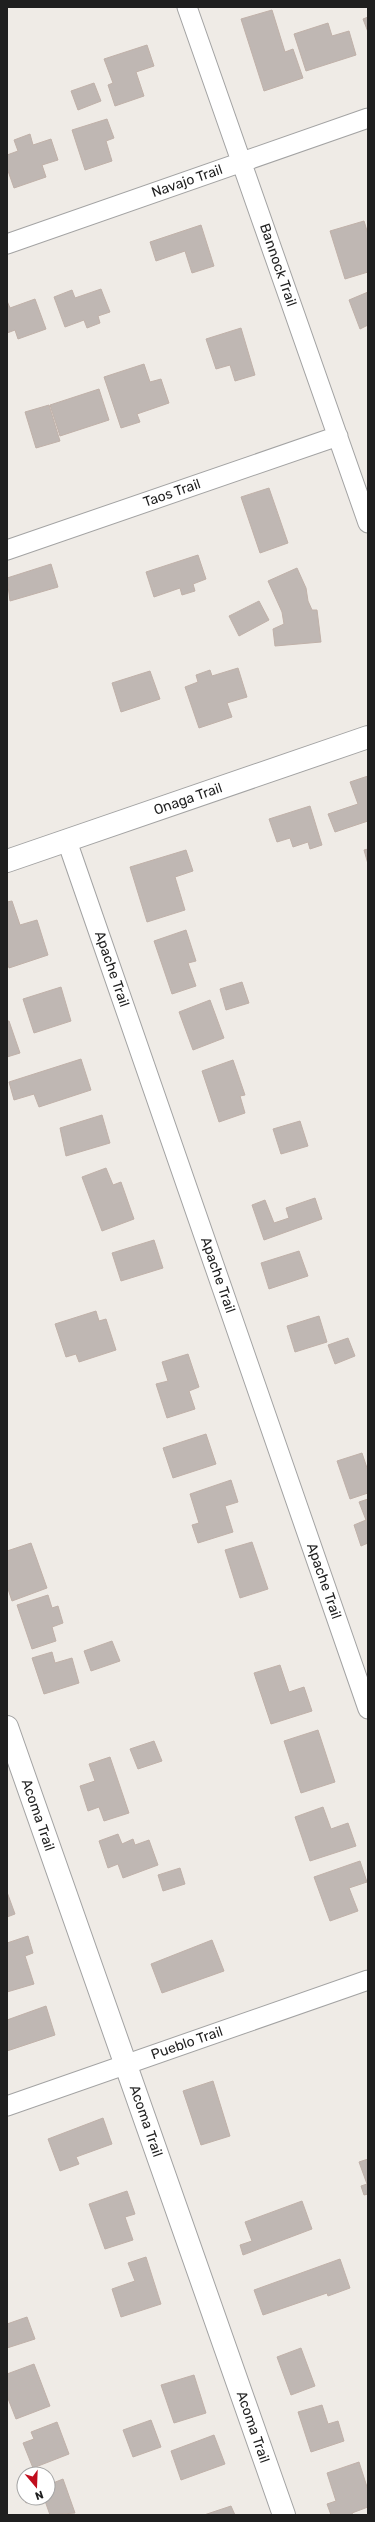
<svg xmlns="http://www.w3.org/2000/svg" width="375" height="2522" font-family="Rubik,sans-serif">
<rect width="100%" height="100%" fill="#efebe6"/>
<!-- building -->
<path fill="#bfb7b3" stroke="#c0b1a9" d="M272 10 285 52 293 49 303 78 264 91 241 19Z
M368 17V32L363 19Z
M328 23 332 36 349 31 356 55 306 71 294 34Z
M147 45 154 66 136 72 144 96 115 106 108 85 113 83 104 59Z
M94 83 101 101 78 110 71 91Z
M107 119 114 138 106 141 112 161 85 170 72 130Z
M30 134 33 145 51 139 58 160 42 165 46 177 14 188 7 168V155L18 151 14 140Z
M364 221 368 234V272L345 279 330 231Z
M201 225 214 266 192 273 185 251 156 261 150 242Z
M101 289 110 312 98 316 100 323 87 328 84 320 65 327 54 297 72 290 75 298Z
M368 292V325L360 329 349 300Z
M35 299 46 329 18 339 15 330 7 333V301L10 308Z
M241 328 255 375 235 381 230 365 216 369 206 339Z
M144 364 150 382 161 379 169 403 137 414 140 422 121 428 104 377Z
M99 389 109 420 60 436 50 405Z
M49 405 60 441 36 448 25 412Z
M269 488 288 543 260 553 241 497Z
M198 555 206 579 193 584 195 591 182 595 180 588 154 597 146 572Z
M51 564 58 587 10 601 7 578Z
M297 568 306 588 308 601 312 610H317L321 642 275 646 273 629 284 624 282 612 268 581Z
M259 601 269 620 239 636 229 616Z
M238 668 247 697 227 703 232 717 199 728 185 687 198 682 196 675 210 670 212 676Z
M150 671 160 699 121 712 112 683Z
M368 776V821L335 832 328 814 358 804 350 782Z
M310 806 322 845 310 849 308 842 293 847 290 838 277 842 269 819Z
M368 849V864L364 850Z
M186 850 193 871 175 877 185 910 147 922 130 867Z
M12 901 20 925 37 920 48 955 9 968 7 962V902Z
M186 930 196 961 188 963 196 986 172 994 154 941Z
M242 982 249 1003 226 1010 220 989Z
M61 987 71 1021 34 1033 23 999Z
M210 1000 224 1038 193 1050 179 1012Z
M7 1021H9L20 1053 7 1057Z
M81 1059 91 1090 39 1107 34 1094 14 1100 9 1082Z
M233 1060 245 1095 240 1096 245 1113 219 1122 202 1071Z
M102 1115 110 1143 66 1156 60 1128Z
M300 1121 308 1146 281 1154 273 1129Z
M106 1168 113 1185 121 1182 134 1219 102 1231 82 1177Z
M315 1198 322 1219 264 1240 252 1205 265 1200 274 1223 289 1218 286 1208Z
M154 1240 163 1268 121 1281 112 1253Z
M299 1251 308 1276 269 1289 261 1263Z
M96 1311 99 1321 106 1319 116 1350 79 1362 76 1354 66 1357 55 1324Z
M319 1316 327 1342 295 1352 287 1326Z
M348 1338 355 1356 335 1364 328 1345Z
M188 1354 199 1387 189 1391 195 1409 167 1418 156 1384 168 1381 162 1362Z
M206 1434 216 1464 173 1478 163 1448Z
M362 1453 368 1471V1493L350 1499 337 1461Z
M231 1480 238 1502 225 1506 233 1532 198 1543 192 1525 199 1523 190 1494Z
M368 1499V1543L361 1546 354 1525 366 1520 359 1502Z
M252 1542 268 1589 240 1598 225 1550Z
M31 1543 47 1588 12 1601 7 1586V1551Z
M48 1595 52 1608 58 1606 63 1623 52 1627 56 1641 32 1649 17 1605Z
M112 1641 120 1661 91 1671 84 1651Z
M52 1652 55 1663 72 1658 79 1683 44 1694 32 1658Z
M280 1665 289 1692 304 1687 312 1711 271 1724 254 1673Z
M318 1730 335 1782 301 1793 284 1741Z
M154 1741 162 1761 138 1769 130 1749Z
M110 1757 129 1813 104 1821 99 1807 88 1811 80 1786 95 1781 89 1764Z
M323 1807 331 1829 348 1823 356 1846 310 1861 295 1817Z
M118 1834 122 1844 133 1839 135 1845 149 1840 158 1865 123 1878 118 1864 108 1868 99 1841Z
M360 1861 367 1882 349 1888 358 1911 330 1921 314 1877Z
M180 1868 185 1884 163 1891 158 1875Z
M7 1892 15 1914 7 1917Z
M28 1936 33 1953 25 1956 34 1984 7 1992V1943Z
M212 1940 224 1971 162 1993 151 1964Z
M46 2006 55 2035 7 2051V2020Z
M213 2081 230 2136 201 2145 183 2091Z
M103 2118 112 2144 76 2157 79 2164 60 2171 48 2139Z
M368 2159V2194L364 2195 361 2186 367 2184 359 2162Z
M127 2191 135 2214 125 2217 133 2240 105 2249 89 2204Z
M302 2201 312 2229 243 2255 240 2245 252 2241 245 2222Z
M146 2257 161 2304 121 2317 112 2289 135 2281 128 2263Z
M340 2259 350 2288 328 2296 327 2293 263 2315 254 2290Z
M27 2317 35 2339 7 2348V2324Z
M301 2348 315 2386 291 2395 277 2357Z
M34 2364 50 2406 16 2419 7 2396V2374Z
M194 2375 206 2413 174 2423 161 2385Z
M322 2405 328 2424 338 2421 344 2441 311 2452 298 2412Z
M151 2420 161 2447 133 2457 123 2430Z
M57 2422 69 2454 33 2468 23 2443 34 2439 31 2432Z
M214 2435 225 2464 181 2480 171 2451Z
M359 2462 368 2490V2507L352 2513 353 2515H331L327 2504 336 2501 327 2473Z
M63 2479 75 2513 50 2515 44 2498H48V2485Z
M24 2481V2498H39L26 2503 18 2483Z
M231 2506 235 2515H204Z"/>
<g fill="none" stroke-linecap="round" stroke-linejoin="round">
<defs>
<path id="minor" d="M187 7 368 523
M7 244 368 118
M7 550 338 436
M67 841 368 1709
M7 2106 368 1980"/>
<path id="tertiary" d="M7 861 368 737
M7 1727 284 2515"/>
</defs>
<!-- minor casing -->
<use href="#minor" stroke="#a3a3a3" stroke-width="21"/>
<!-- tertiary casing -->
<use href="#tertiary" stroke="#a3a3a3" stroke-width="24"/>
<!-- minor -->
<use href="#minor" stroke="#fff" stroke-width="19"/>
<!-- tertiary -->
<use href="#tertiary" stroke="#fff" stroke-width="22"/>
</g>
<g text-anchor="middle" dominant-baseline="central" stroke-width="3.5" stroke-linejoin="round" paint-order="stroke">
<!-- street labels -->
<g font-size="14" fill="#1f1f1f" stroke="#fff">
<text transform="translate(187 181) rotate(-19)">Navajo Trail</text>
<text transform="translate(278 265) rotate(71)">Bannock Trail</text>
<text transform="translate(172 493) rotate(-19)">Taos Trail</text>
<text transform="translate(188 799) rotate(-19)">Onaga Trail</text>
<text transform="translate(112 969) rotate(71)">Apache Trail</text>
<text transform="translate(218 1275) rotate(71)">Apache Trail</text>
<text transform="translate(324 1581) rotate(71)">Apache Trail</text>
<text transform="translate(38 1815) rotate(71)">Acoma Trail</text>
<text transform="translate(187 2043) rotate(-19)">Pueblo Trail</text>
<text transform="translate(146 2121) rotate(71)">Acoma Trail</text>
<text transform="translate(253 2427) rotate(71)">Acoma Trail</text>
</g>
</g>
<!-- border -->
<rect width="375" height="2522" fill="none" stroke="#1f1f1f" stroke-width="16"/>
<!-- north arrow -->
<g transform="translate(36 2486) rotate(161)"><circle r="19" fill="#ffffff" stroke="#a5a5a5"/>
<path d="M0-3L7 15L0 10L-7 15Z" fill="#c10d1d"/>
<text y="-6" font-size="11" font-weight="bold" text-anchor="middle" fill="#1f1f1f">N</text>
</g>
</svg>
